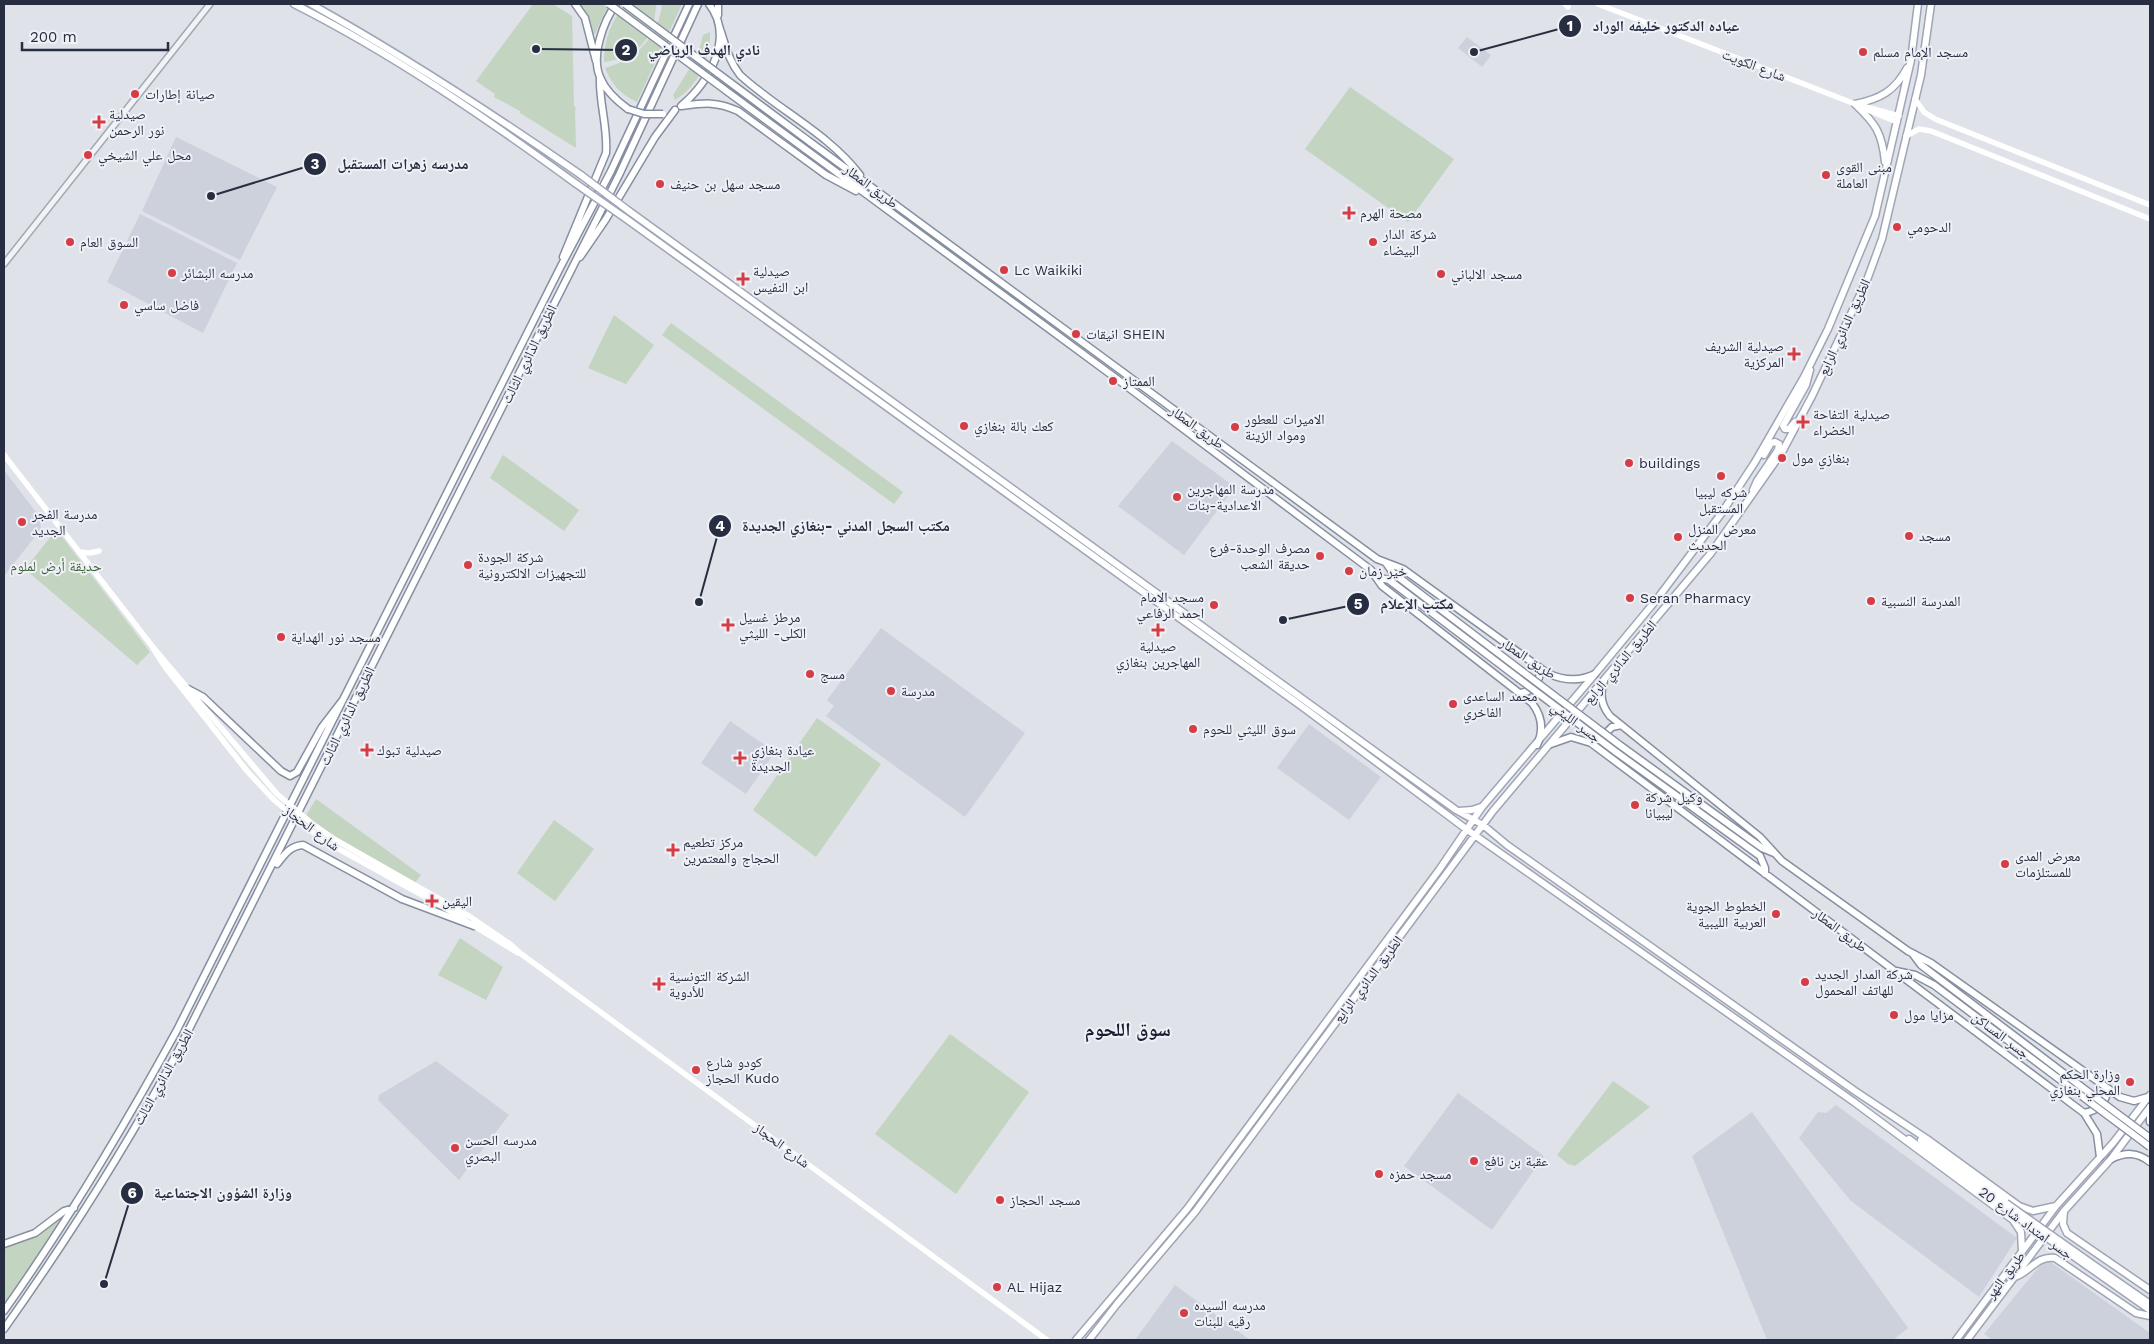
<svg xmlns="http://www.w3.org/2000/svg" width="2154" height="1344" font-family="'Work Sans','Noto Naskh Arabic',sans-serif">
<rect width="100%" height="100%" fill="#dfe2e9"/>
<!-- built -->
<path fill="#cdd1db" d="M1467 37 1491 55 1482 67 1458 48Z
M176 137 277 187 240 260 142 211Z
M140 214 237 263 203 333 107 282Z
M1172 441 1235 487 1184 555 1118 506Z
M4 470 39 516 41 529 4 576Z
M881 628 1025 733 965 817 826 716 834 706 827 700Z
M730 721 775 752 746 794 701 763Z
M1309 724 1381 777 1349 820 1277 768Z
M436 1061 509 1115 459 1180 378 1100 379 1095Z
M1458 1093 1544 1156 1492 1230 1404 1166Z
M1836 1105 2017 1238 1979 1297 1851 1201 1799 1138 1818 1112 1826 1113Z
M1752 1112 1908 1328 1893 1340H1767L1692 1156Z
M2049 1261 2150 1333V1340H1992L1984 1334 2042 1263Z
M1175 1285 1250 1340H1135Z"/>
<!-- green -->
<path fill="#c3d4c0" d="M533 4H553L572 16 574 106 576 108 575 111 576 148 520 113V111L494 97 495 94 476 81Z
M580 4H602L607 7 595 34H593L589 18Z
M626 4H656C655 38 638 58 604 62 604 39 611 21 626 4Z
M662 4H682L637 102C620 94 612 85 605 68 636 60 659 36 662 4Z
M710 32C711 58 698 87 675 100L673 95 698 55 703 35Z
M1350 87 1454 159 1408 222 1305 149Z
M614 315 654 345 626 384 588 368Z
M671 323 903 492 894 504 662 335Z
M503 455 579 510 564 531 490 478Z
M60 534 150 652 137 665 25 569 52 535Z
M817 718 881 764 816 857 753 810Z
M316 799 421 875 414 884 335 839 305 817Z
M554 820 594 849 555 901 517 873Z
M460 938 503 967 486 1000 438 975Z
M950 1034 1029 1092 956 1194 875 1134Z
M1613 1081 1650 1107 1575 1166 1568 1164 1557 1155Z
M72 1209 4 1308V1245L15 1242Z"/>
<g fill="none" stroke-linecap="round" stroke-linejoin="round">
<defs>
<path id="tertiary" d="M4 264 210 4"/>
<path id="primary" d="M294 4C393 54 486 118 575 183
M311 4C404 56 493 114 581 175
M1855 104C1880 99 1895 91 1907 68
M1855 104C1876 124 1882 133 1885 162
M629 211 1456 810 1483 825 1507 845 1855 1091 1927 1139 2019 1206 2033 1211 2056 1206
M625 218 1304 708 1466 829 1854 1102 2013 1220 2021 1232 2022 1251
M1795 422 1789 429H1785L1783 426 1806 385 1810 370
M1753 490 1757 481 1778 450 1779 444 1775 442 1771 443 1764 455
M1459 811 1472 810 1481 807
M1909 1139 2003 1207
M1921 1140 2006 1203
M2064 1211 2063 1224 2067 1233 2150 1290
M2088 1261 2150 1304
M2086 1265 2150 1310
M2015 1277C2030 1272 2037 1255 2055 1258L2136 1313 2150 1316
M1076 1340 1187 1209 1439 870 1482 807 1595 674 1657 599 1721 514 1755 462 1804 377 1828 329 1875 216 1911 60 1918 4
M1089 1340 1117 1304 1195 1212 1493 811 1711 553 1782 452 1812 396 1867 280 1882 239 1921 75 1931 4
M1956 1340 2056 1206 2113 1143 2150 1095
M1967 1340 2064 1211 2111 1159 2150 1107"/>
<path id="trunk" d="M575 4 585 18 596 61
M616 4C603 22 591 56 600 77 605 90 617 101 628 109
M718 15V4
M719 26C725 43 728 60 740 75 778 110 828 133 860 175
M682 105C709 83 735 37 709 4
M681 106C704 103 716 101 738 111L826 175 856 191
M810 142 1377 559 1403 569 1547 673C1564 681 1579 682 1595 674
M805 149 1121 382 1371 570 1382 586 1532 703C1542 716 1544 730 1537 745
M563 257 606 153C608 127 599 103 600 78
M580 257 606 219 655 137 675 110
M1386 563 1393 573 1523 672
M1377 577 1389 580 1518 678
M1604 681C1599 694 1601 705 1610 716L1760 837 1782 861 1908 951 1931 963 2120 1097 2134 1101 2148 1097
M188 689 203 697 281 771 290 776 297 772 322 727 342 701
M1521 693C1534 691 1540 682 1540 669
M1602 737 1612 727 1621 725
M1551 744 1571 737 1591 743 2084 1113 2097 1134 2100 1157
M1621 746 1762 848 1774 853
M1616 752 1760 856 1765 868V874
M277 864C285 854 290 846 303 845L402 899 474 926
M1912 953 1921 965 2095 1097
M1896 971 1915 975 1934 985 2091 1103
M2150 1107V1122
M2084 1113C2098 1111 2106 1102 2108 1089
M2111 1159C2126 1152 2137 1152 2150 1162
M4 1244 35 1233 64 1211 74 1208
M4 1311C68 1221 124 1127 177 1030L561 266 611 171 689 4
M4 1329C67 1240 125 1149 177 1053L619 175 698 4"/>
</defs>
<!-- tertiary casing -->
<use href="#tertiary" stroke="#a4a8b3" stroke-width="8"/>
<!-- primary casing -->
<use href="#primary" stroke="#9ea5b6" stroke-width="9"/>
<!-- trunk casing -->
<use href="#trunk" stroke="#868ea1" stroke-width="9"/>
<!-- tertiary -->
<use href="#tertiary" stroke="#f2f3f7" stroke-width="5"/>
<!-- secondary -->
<path stroke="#fff" stroke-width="5.5" d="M1565 4 1568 7
M1598 4 1855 104 1899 116
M1915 99 1924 112 1935 119 2150 205
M1861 107 1897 122
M1906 136 1919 129 1931 131 2150 219
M4 455 152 646 277 794
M79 552 90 553 99 551
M153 648 165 667 247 771 273 799
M314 825 334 839 469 916 510 944 520 953 1047 1340
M311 831 337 848 440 905 518 953"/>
<!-- primary -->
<use href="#primary" stroke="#fff" stroke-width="6"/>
<!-- trunk -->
<use href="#trunk" stroke="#fff" stroke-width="6"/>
<defs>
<path id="primary-bridge" d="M581 175 629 211
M575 183 625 218
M2006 1203 2088 1261
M2003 1207 2086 1265"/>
<path id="trunk-bridge" d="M609 4 805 149
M625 4 810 142
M628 109 644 114H663
M1523 672 1621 746
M1518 678 1616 752
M2095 1097 2150 1138
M2091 1103 2150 1147"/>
</defs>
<!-- primary-bridge casing -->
<use href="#primary-bridge" stroke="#9ea5b6" stroke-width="9" stroke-linecap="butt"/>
<!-- trunk-bridge casing -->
<use href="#trunk-bridge" stroke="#868ea1" stroke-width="9" stroke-linecap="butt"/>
<!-- secondary-bridge -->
<path stroke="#fff" stroke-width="5.5" d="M277 794 314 825
M273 799 311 831"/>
<!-- primary-bridge -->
<use href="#primary-bridge" stroke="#fff" stroke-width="6"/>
<!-- trunk-bridge -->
<use href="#trunk-bridge" stroke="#fff" stroke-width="6"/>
</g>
<!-- markers -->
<g fill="#d63c46" stroke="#eff1f7" stroke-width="2">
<circle cx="1863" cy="52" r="5"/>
<circle cx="135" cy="94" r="5"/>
<path d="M96.5 114.5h5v5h5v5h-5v5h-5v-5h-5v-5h5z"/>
<circle cx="88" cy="155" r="5"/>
<circle cx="1826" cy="175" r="5"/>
<circle cx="660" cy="184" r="5"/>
<path d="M1346.5 205.5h5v5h5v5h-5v5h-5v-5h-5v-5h5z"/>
<circle cx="1897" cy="227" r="5"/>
<circle cx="70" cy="242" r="5"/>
<circle cx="1373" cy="242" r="5"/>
<circle cx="1004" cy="270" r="5"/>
<circle cx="172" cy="273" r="5"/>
<circle cx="1441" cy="274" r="5"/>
<path d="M740.5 271.5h5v5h5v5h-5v5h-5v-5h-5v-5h5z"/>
<circle cx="124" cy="305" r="5"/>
<circle cx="1076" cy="334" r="5"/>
<path d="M1791.5 346.5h5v5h5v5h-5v5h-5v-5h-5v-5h5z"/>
<circle cx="1113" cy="381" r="5"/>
<path d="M1800.5 414.5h5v5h5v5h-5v5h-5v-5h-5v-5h5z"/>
<circle cx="964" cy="426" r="5"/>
<circle cx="1235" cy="427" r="5"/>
<circle cx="1782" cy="458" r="5"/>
<circle cx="1629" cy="463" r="5"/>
<circle cx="1721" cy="476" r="5"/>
<circle cx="1177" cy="497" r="5"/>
<circle cx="22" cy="522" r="5"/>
<circle cx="1909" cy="536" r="5"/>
<circle cx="1678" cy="537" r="5"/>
<circle cx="1320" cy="556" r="5"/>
<circle cx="468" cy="565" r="5"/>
<circle cx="1349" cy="571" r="5"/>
<circle cx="1630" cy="598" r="5"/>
<circle cx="1871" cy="601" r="5"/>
<circle cx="1214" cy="605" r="5"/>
<path d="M725.5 617.5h5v5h5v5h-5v5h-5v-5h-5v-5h5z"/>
<path d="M1155.5 622.5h5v5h5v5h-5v5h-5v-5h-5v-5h5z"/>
<circle cx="281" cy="637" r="5"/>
<circle cx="810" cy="674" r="5"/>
<circle cx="891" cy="691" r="5"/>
<circle cx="1453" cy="704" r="5"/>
<circle cx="1193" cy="729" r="5"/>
<path d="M364.5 742.5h5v5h5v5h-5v5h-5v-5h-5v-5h5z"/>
<path d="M737.5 750.5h5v5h5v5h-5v5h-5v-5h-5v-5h5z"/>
<circle cx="1635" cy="805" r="5"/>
<path d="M670.5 842.5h5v5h5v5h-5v5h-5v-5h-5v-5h5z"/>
<circle cx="2005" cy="864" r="5"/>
<path d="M429.5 893.5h5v5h5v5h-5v5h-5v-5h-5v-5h5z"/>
<circle cx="1776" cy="914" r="5"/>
<circle cx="1805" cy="982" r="5"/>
<path d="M656.5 976.5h5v5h5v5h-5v5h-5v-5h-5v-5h5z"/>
<circle cx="1894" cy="1015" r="5"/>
<circle cx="696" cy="1070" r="5"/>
<circle cx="2130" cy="1082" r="5"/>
<circle cx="455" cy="1148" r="5"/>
<circle cx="1474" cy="1161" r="5"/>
<circle cx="1379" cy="1174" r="5"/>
<circle cx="1000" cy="1200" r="5"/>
<circle cx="997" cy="1287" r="5"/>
<circle cx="1184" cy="1313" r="5"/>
</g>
<g text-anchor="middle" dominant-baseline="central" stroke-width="4" stroke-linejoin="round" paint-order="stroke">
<!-- poi labels -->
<g font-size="14" fill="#272e41" stroke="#eff1f7" text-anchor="start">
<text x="1873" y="52">مسجد الإمام مسلم</text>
<text x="145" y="94">صيانة إطارات</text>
<text x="109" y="114">صيدلية<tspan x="109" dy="16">نور الرحمن</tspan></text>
<text x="98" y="155">محل علي الشيخي</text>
<text x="1836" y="167">مبنى القوى<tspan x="1836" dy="16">العاملة</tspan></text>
<text x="670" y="184">مسجد سهل بن حنيف</text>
<text x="1360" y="213">مصحة الهرم</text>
<text x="1907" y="227">الدحومي</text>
<text x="1383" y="234">شركة الدار<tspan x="1383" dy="16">البيضاء</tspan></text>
<text x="80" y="242">السوق العام</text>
<text x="1014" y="270">Lc Waikiki</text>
<text x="753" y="271">صيدلية<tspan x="753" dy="16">ابن النفيس</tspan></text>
<text x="182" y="273">مدرسه البشائر</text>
<text x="1451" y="274">مسجد الالباني</text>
<text x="134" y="305">فاضل ساسي</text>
<text x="1086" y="334">انيقات SHEIN</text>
<text x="1784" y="346" text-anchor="end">صيدلية الشريف<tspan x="1784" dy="16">المركزية</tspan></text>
<text x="1123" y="381">الممتاز</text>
<text x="1813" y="414">صيدلية التفاحة<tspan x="1813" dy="16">الخضراء</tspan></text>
<text x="1245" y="419">الاميرات للعطور<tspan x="1245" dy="16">ومواد الزينة</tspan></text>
<text x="974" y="426">كعك بالة بنغازي</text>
<text x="1792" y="458">بنغازي مول</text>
<text x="1639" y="463">buildings</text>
<text x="1187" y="489">مدرسة المهاجرين<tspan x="1187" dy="16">الاعدادية-بنات</tspan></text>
<text x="1721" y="492" text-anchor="middle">شركه ليبيا<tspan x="1721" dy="16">المستقبل</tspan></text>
<text x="32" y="514">مدرسة الفجر<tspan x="32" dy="16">الجديد</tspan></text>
<text x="1688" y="529">معرض المنزل<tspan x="1688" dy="16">الحديث</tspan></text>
<text x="1919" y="536">مسجد</text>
<text x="1310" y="548" text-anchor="end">مصرف الوحدة-فرع<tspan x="1310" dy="16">حديقة الشعب</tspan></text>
<text x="478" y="557">شركة الجودة<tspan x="478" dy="16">للتجهيزات الالكترونية</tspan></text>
<text x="1359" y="571">خير زمان</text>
<text x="1204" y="597" text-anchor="end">مسجد الامام<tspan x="1204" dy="16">احمد الرفاعي</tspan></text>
<text x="1640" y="598">Seran Pharmacy</text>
<text x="1881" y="601">المدرسة النسبية</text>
<text x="739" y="617">مرطز غسيل<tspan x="739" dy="16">الكلى- الليثي</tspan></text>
<text x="291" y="637">مسجد نور الهداية</text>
<text x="1158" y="646" text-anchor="middle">صيدلية<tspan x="1158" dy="16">المهاجرين بنغازي</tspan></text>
<text x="820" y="674">مسج</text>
<text x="901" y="691">مدرسة</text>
<text x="1463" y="696">محمد الساعدى<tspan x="1463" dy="16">الفاخري</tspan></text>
<text x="1203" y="729">سوق الليثي للحوم</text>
<text x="377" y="750">صيدلية تبوك</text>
<text x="751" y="750">عيادة بنغازي<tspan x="751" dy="16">الجديدة</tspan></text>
<text x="1645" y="797">وكيل شركة<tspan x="1645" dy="16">ليبيانا</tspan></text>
<text x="683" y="842">مركز تطعيم<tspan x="683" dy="16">الحجاج والمعتمرين</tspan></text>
<text x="2015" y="856">معرض المدى<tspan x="2015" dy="16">للمستلزمات</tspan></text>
<text x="442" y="901">اليقين</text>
<text x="1766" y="906" text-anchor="end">الخطوط الجوية<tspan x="1766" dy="16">العربية الليبية</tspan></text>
<text x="1815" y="974">شركة المدار الجديد<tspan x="1815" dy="16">للهاتف المحمول</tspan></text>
<text x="669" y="976">الشركة التونسية<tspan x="669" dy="16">للأدوية</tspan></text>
<text x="1904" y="1015">مزايا مول</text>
<text x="706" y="1062">كودو شارع<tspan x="706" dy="16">الحجاز Kudo</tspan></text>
<text x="2120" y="1074" text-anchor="end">وزارة الحكم<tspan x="2120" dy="16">المحلي بنغازي</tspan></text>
<text x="465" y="1140">مدرسه الحسن<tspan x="465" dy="16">البصري</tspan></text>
<text x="1484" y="1161">عقبة بن نافع</text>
<text x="1389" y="1174">مسجد حمزه</text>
<text x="1010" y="1200">مسجد الحجاز</text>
<text x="1007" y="1287">AL Hijaz</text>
<text x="1194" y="1305">مدرسه السيده<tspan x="1194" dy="16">رقيه للبنات</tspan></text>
</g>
<!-- street labels -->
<g font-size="14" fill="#272e41" stroke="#eff1f7">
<text transform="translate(1754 65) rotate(21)">شارع الكويت</text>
<text transform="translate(871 186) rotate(37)">طريق المطار</text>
<text transform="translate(1844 327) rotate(-65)">الطريق الدائري الرابع</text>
<text transform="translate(529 354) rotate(-64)">الطريق الدائري الثالث</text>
<text transform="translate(1197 427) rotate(36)">طريق المطار</text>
<text transform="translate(1528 658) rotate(33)">طريق المطار</text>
<text transform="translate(1620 662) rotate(-50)">الطريق الدائري الرابع</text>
<text transform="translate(347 716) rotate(-64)">الطريق الدائري الثالث</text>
<text transform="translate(1576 722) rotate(37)">جسر الليثي</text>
<text transform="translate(312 828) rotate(37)">شارع الحجاز</text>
<text transform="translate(1840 930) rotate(37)">طريق المطار</text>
<text transform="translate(1368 979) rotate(-53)">الطريق الدائري الرابع</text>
<text transform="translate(2001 1035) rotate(37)">جسر المساكن</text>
<text transform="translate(163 1077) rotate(-61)">الطريق الدائري الثالث</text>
<text transform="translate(782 1145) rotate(37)">شارع الحجاز</text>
<text transform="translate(2026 1223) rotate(36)">جسر امتداد شارع 20</text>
<text transform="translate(2005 1275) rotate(-53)">طريق النهر</text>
</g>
<!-- park labels -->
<g font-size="14" fill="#385e33" stroke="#eff1f7">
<text x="56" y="566">حديقة أرض لملوم</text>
</g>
<!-- district labels -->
<g font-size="19" font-weight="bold" fill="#191f32" stroke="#eff1f7">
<text x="1128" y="1029">سوق اللحوم</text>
</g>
</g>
<!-- callouts -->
<path fill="none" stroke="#272e41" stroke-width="2" d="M1474 52L1570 26M536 49L626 50M211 196L315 164M699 602L720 526M1283 620L1358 604M104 1284L132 1193"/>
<g fill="#272e41" stroke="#eff1f7" stroke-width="2">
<circle cx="1474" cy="52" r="5"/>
<circle cx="536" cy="49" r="5"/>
<circle cx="211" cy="196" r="5"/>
<circle cx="699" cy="602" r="5"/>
<circle cx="1283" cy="620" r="5"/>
<circle cx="104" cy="1284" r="5"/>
<circle cx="1570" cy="26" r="12"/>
<circle cx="626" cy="50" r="12"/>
<circle cx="315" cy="164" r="12"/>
<circle cx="720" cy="526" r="12"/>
<circle cx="1358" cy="604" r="12"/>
<circle cx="132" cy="1193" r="12"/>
</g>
<g font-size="15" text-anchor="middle" font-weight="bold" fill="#fff">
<text x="1570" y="31">1</text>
<text x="626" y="55">2</text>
<text x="315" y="169">3</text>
<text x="720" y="531">4</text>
<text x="1358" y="609">5</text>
<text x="132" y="1198">6</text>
</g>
<g font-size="15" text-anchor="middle" font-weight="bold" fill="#272e41" stroke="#eff1f7" stroke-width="4" stroke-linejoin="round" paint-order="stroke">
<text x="1666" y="31">عياده الدكتور خليفه الوراد</text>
<text x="704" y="55">نادي الهدف الرياضي</text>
<text x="403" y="169">مدرسه زهرات المستقبل</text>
<text x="846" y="531">مكتب السجل المدني -بنغازي الجديدة</text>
<text x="1417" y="609">مكتب الإعلام</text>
<text x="223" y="1198">وزارة الشؤون الاجتماعية</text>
</g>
<!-- border -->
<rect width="2154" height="1344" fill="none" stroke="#272e41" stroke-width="10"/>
<!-- scale -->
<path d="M22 42v8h146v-8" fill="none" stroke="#272e41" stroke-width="2.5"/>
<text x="30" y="42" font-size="15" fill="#272e41" stroke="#eff1f7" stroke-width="4" paint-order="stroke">200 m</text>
</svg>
